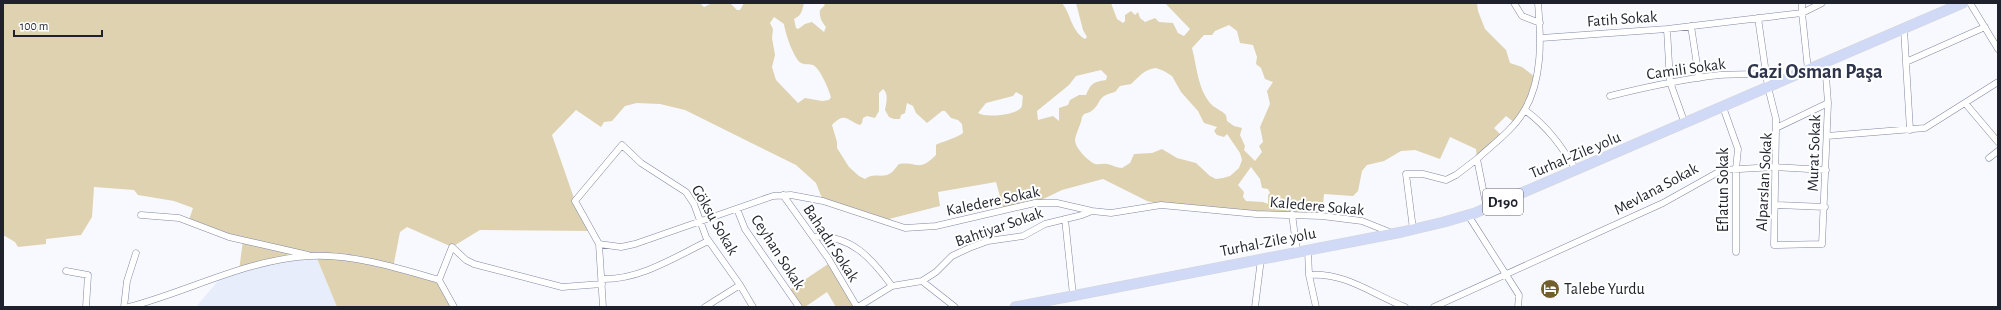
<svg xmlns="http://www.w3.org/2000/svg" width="2001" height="310" font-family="'Alegreya Sans',sans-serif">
<rect width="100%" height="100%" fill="#f7f9ff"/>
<!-- built -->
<path fill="#e8edfb" d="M316 256 337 307H196L222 276 271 262Z"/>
<!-- green -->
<path fill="#ded2b1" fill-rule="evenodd" d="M3 3H700L704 7 712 3H730L737 10H740L744 3H804C802 11 802 15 794 19L796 28 798 29 805 24 812 22 824 32 826 27C822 22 819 17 820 10L825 5 822 3H1062C1071 14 1071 31 1085 39L1087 37 1083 30 1076 3H1111L1117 19 1123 23 1125 21V15L1131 11 1135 15 1138 12 1140 18 1145 22 1155 18 1159 22 1173 23 1178 33 1184 36 1190 29 1165 3H1477L1478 11 1485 29 1506 50 1510 63 1522 67 1535 77 1530 98 1515 123 1506 116 1494 128 1502 136 1477 159 1476 149 1450 137 1440 159 1415 150 1401 151 1384 161 1367 165 1362 171 1358 191 1353 196 1324 194 1322 216 1161 205 1147 201 1103 179 1062 190 1035 203 1004 211 996 182 938 192 940 206 881 221 823 201 816 183 796 165 685 110 660 104 637 103 625 106 612 121 604 122 601 127 576 110 552 135 575 201 592 231 480 230 452 247 407 227 400 232 393 268 439 280 454 307H337L316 256 239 271 243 240 189 220 193 208 174 201 138 195 134 190 94 187 92 217 81 235 46 239V244L18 247 15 242 3 235ZM774 17 784 24C785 33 794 59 801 63 805 65 810 64 813 65 820 68 829 90 831 97L829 100 822 101 805 98 798 103 776 80 772 67 775 55 772 38 773 29 770 23ZM1229 25 1237 31 1240 43 1253 45 1257 57 1256 64 1261 68 1265 79 1273 82 1267 91 1270 104 1260 127 1263 142 1259 146 1262 152 1255 161 1244 150 1245 146 1240 135 1242 128 1234 126 1227 121 1226 115C1222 111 1217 109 1213 106 1198 92 1197 67 1192 48L1204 35H1212L1215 31ZM1156 68 1164 71 1172 76 1181 92 1198 111 1204 123 1217 127 1214 131 1217 135 1224 137 1227 134 1240 153 1242 160 1239 168 1230 176 1223 178 1216 179 1210 176 1196 163 1177 158 1162 149 1152 153 1134 154 1130 163 1122 168C1117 168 1113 165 1107 164 1103 163 1099 165 1095 164 1088 161 1075 148 1075 140 1076 132 1081 125 1082 117 1085 112 1086 114 1090 112 1103 104 1094 97 1115 92L1120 86 1131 84C1139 77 1144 69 1156 68ZM1101 70 1107 76 1106 80C1092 82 1091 84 1086 95H1079L1070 100 1068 105 1059 108V121L1053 116 1038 120 1037 111 1069 85 1076 76ZM883 89C889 93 886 104 885 110L889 117 894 119H900L901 115 905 113 907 103 913 106 916 113 927 123 942 111H945L951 118 958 120 962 124 963 133C957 138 938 143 936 145V155C918 173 918 161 899 164 895 168 893 173 887 175 878 177 872 173 865 179L859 176 849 167 837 148V142L832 125C846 111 847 121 860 125L862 123 863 118 867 116 875 118 879 111V93ZM1016 92 1023 96C1022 99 1023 105 1021 108 1014 115 986 118 978 113L986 103 1013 96ZM1251 167 1260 179 1262 188 1268 189 1270 193 1268 195V204L1263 202 1246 201 1243 197 1244 192 1238 185Z
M831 262 857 307H836L827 292 805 307H799L788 291Z"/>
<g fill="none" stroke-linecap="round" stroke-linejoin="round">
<defs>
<path id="minor" d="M1514 3 1522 16 1540 23
M1802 3V13L1808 70
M1970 3 1998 49
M1758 18 1768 87 1776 119V128
M1691 26 1699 78
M1667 29 1670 82 1685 124
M1904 29 1910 130
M1541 38 1667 29 1802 13 1822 3
M1906 62 1985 27
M1825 63 1828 103 1822 244 1774 245 1776 128 1828 103
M1610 96C1646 87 1682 79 1720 75 1735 74 1751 74 1766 74
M1965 103 1998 142
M1723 107 1738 149 1736 169V252
M1525 110C1549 128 1561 146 1577 171
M1827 136 1925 128 1998 82
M1989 158 1998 151
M783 195 828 258 857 307
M1775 205 1825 207
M737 209 745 229 799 307
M1487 209 1477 159C1493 144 1513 130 1524 111 1543 79 1541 38 1538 3
M1292 214 1297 252
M141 215 179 218 229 237 308 255
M1468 215 1519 295 1518 307
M1065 219 1073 295
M1413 229 1406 174H1423L1446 180 1456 175 1477 159
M814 237C851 234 872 259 892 286
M599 244 621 247 635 244 773 196 791 195 823 201 905 228 936 226 1035 203H1057L1092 211 1111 213 1161 205 1256 214 1322 216 1362 221 1392 233
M1308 250 1309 275 1316 307
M66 271 88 275 86 307
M1309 275C1345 272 1372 294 1405 307
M602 279C640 280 675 257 708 241
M439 280 452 247 466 260 474 264 562 287 602 284
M922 281 936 272 952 256 969 248 988 241 1023 236 1045 224 1082 215 1092 211
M124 307 127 281 136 253
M129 307C190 291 247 259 311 256 353 254 398 268 439 280L454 307
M603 307 599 244 575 201 622 145 641 163 686 192 694 204 706 237 740 285 753 307
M705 307 740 285
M858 307 892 286 922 281 955 307
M1255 307 1261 259
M1434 307 1663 203 1722 170 1775 167 1826 170"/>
<path id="primary" d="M1015 307 1402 232 1444 222 1475 213 1963 3"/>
</defs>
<!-- minor casing -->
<use href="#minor" stroke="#8088a2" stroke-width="7"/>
<!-- primary casing -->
<use href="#primary" stroke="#d7d7d9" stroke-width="11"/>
<!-- minor -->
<use href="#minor" stroke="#fff" stroke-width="6"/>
<!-- primary -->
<use href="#primary" stroke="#d0d9f5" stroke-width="10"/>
</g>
<!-- icons -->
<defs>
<symbol id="hotel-disc" viewBox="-11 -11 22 22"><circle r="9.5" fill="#705e2c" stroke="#fff"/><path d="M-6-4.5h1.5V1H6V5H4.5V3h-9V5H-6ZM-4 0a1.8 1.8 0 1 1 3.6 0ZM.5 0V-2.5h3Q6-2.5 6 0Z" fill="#fff"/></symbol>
</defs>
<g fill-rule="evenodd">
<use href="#hotel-disc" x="1539" y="278" width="22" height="22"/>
</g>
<g text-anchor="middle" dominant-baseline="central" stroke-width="4" stroke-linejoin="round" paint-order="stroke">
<!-- shield labels -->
<rect fill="#fff" stroke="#62646b" stroke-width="1" x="1483" y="189" width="40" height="26" rx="3"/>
<g font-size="15" font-weight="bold" fill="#1f222c">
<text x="1503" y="202">D190</text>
</g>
<!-- street labels -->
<g font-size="16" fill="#1f222c" stroke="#fff">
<text transform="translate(1622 19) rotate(-4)">Fatih Sokak</text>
<text transform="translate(1686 69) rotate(-8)">Camili Sokak</text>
<text transform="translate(1814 153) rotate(-88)">Murat Sokak</text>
<text transform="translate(1575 155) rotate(-23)">Turhal-Zile yolu</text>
<text transform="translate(1764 182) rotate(-87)">Alparslan Sokak</text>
<text transform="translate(1656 189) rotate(-28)">Mevlana Sokak</text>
<text transform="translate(1723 190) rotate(-90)">Eflatun Sokak</text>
<text transform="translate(993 201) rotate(-12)">Kaledere Sokak</text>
<text transform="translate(1317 206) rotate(5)">Kaledere Sokak</text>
<text transform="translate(715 220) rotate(60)">Göksu Sokak</text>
<text transform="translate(999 227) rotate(-19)">Bahtiyar Sokak</text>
<text transform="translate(1268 242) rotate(-11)">Turhal-Zile yolu</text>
<text transform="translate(831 243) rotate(57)">Bahadır Sokak</text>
<text transform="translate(778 252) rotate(57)">Ceyhan Sokak</text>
</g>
<!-- poi labels -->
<g font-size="16" fill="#1f222c" stroke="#fff" text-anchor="start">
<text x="1564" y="289">Talebe Yurdu</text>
</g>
<!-- district labels -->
<g font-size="20" font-weight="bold" fill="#2e344a" stroke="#fff">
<text x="1815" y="72">Gazi Osman Paşa</text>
</g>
</g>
<!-- border -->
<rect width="2001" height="310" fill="none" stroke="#1f222c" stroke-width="8"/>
<!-- scale -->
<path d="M14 30v6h88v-6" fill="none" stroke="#1f222c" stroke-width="2"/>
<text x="20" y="30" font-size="12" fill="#1f222c" stroke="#ffffff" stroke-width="3" paint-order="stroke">100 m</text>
</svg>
